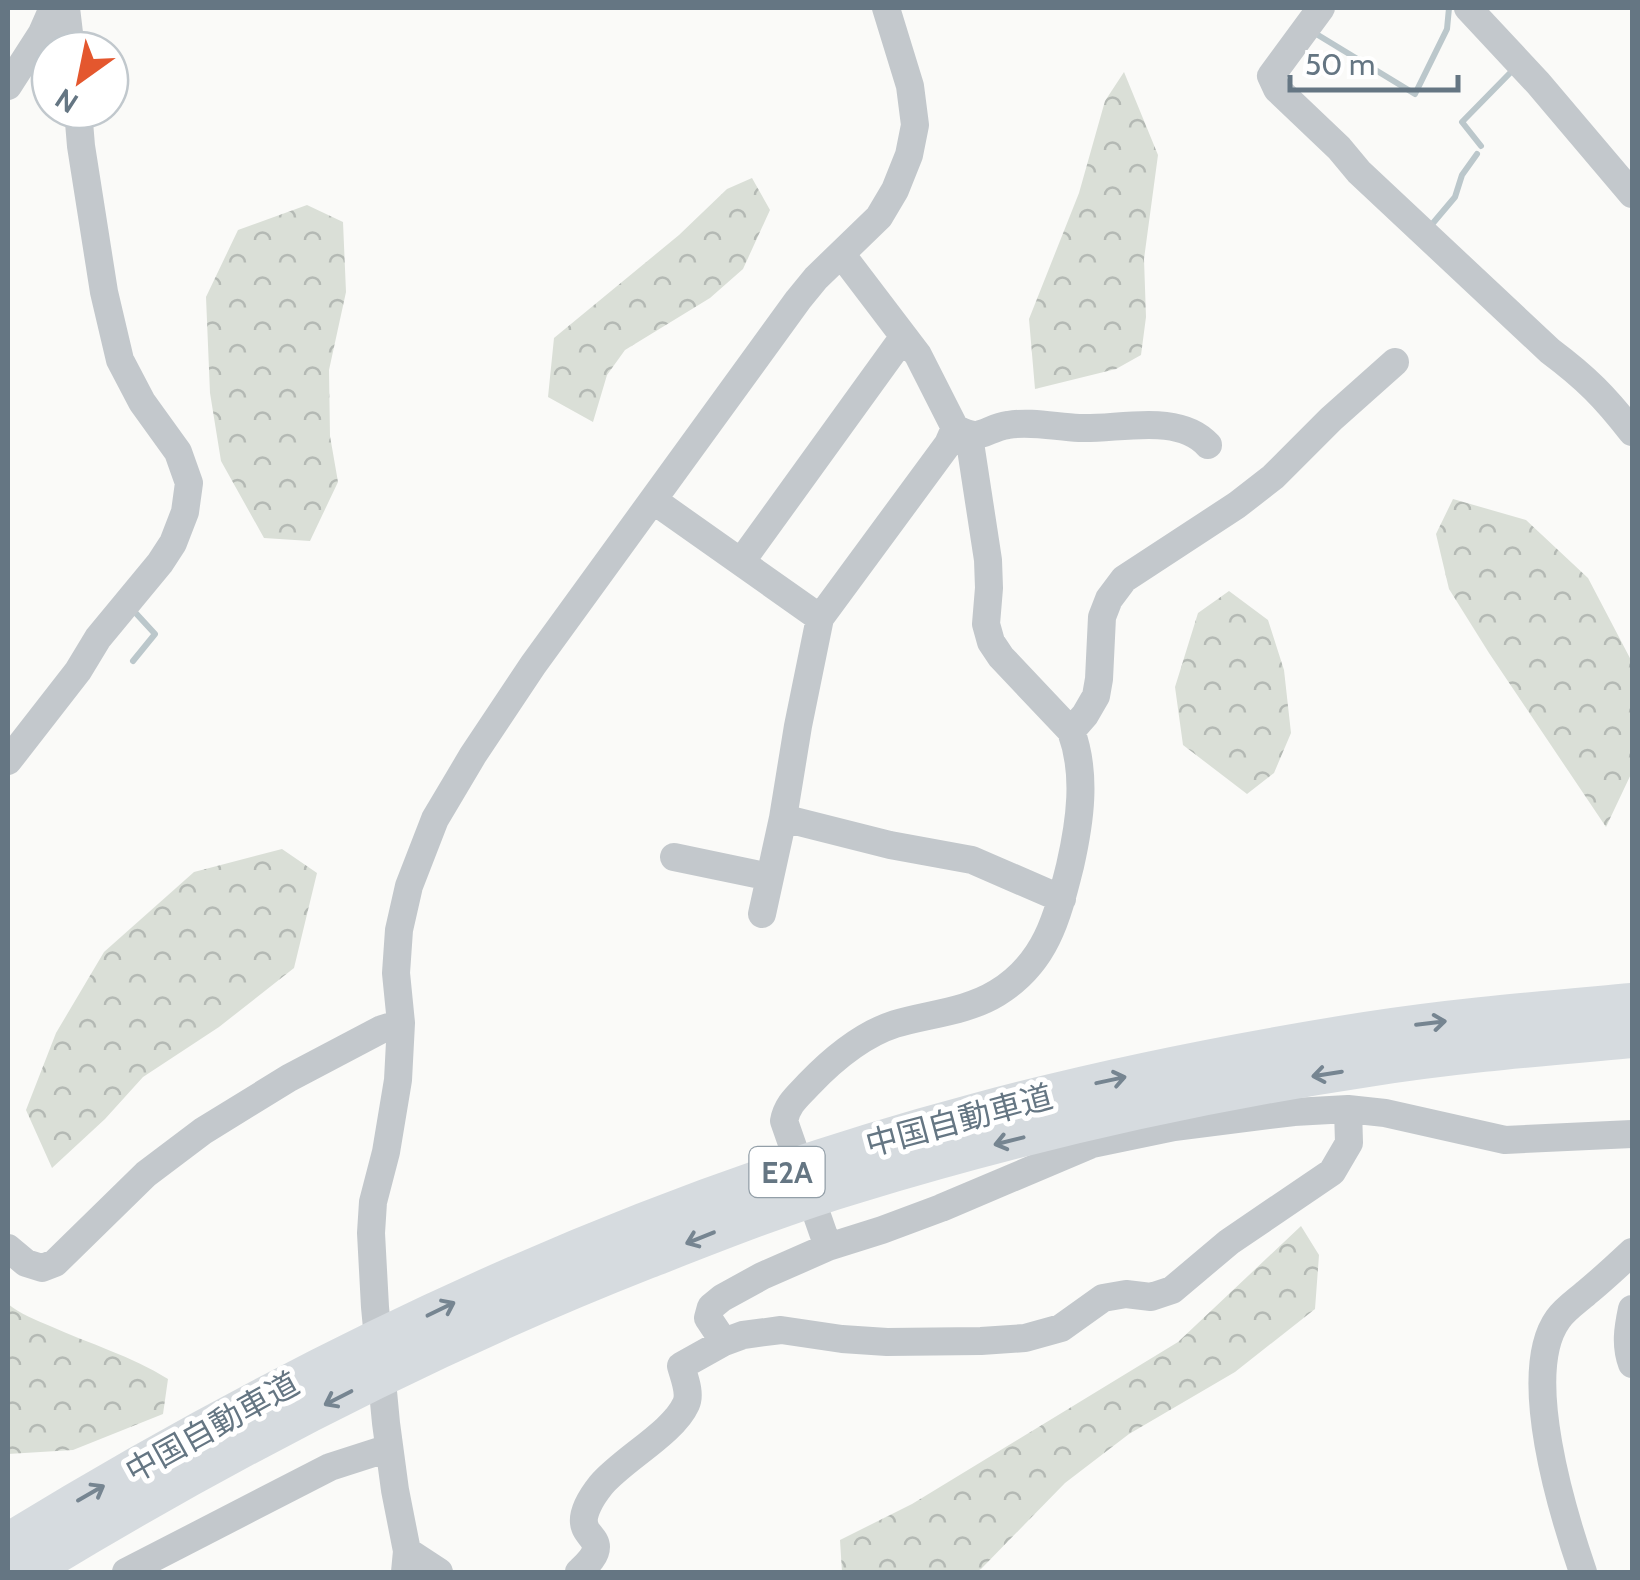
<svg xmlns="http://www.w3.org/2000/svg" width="1640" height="1580" font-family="Cabin,'Noto Sans JP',sans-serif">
<defs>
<pattern id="forest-crowns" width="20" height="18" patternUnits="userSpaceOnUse" patternTransform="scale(2.5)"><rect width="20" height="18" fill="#dadfd7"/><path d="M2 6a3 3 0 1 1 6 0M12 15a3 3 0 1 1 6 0" fill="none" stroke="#b4b9b4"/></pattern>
</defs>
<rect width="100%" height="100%" fill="#fafaf8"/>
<!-- forest -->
<path fill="url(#forest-crowns)" d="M1124 72 1158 155 1144 259 1146 317 1141 355 1116 369 1035 389 1029 319 1079 193 1105 101Z
M752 178 770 210 743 269 710 298 625 350 607 375 593 422 548 397 554 338 679 235 727 189Z
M307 205 343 222 346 292 329 370 330 436 338 482 310 541 264 538 221 461 210 393 206 297 238 230Z
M1453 499 1526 520 1588 578 1632 662V772L1606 827 1489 653 1449 589 1436 534Z
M1229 591 1268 620 1284 670 1291 733 1274 773 1247 794 1183 745 1175 687 1198 613Z
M282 849 317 873 294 968 219 1027 143 1077 105 1119 52 1168 26 1110 56 1033 104 952 194 872Z
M1301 1226 1319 1255 1315 1309 1235 1372 1129 1434 1065 1483 981 1569 975 1572H842L840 1540 912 1504 1178 1342Z
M8 1304C20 1314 36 1320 50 1326 90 1344 131 1356 168 1379L163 1414 73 1450 8 1454Z"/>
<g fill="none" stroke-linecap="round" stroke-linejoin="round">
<!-- stream -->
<path stroke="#bbc7cb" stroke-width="6" d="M1313 32 1415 94 1447 29 1449 8
M1481 146 1462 122 1511 72
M1428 229 1455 197 1462 175 1477 154
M132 609 155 634 133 661"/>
<!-- minor -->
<path stroke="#c3c8cc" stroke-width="28" d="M66 8 71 50
M1321 8 1271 76 1277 89 1339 148 1359 172 1550 351C1586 378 1605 397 1632 432
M1468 8 1538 83 1632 194
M8 86 42 33 53 8
M957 429C982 443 985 428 1008 425 1031 421 1056 427 1079 428 1117 430 1178 412 1208 445
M653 500 820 618 798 726 783 818 762 914
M741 562 897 346 906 339
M820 618 948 444 955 428 918 355 842 255
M1071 731 1085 715 1096 696 1099 679 1102 617 1109 599 1124 579 1237 505 1273 477 1331 419 1395 362
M8 761 78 671 98 638 160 563 173 543 185 512 189 483 178 452 142 402 120 360 104 292 81 146 78 110
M783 818 890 845 972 860 1062 899
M674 857 770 877
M828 1247 784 1121C787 1104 798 1096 809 1084 833 1059 861 1035 895 1024 928 1014 966 1012 997 993 1046 963 1057 918 1070 866 1080 822 1087 774 1071 731L1001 657 991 642 986 624 989 588 988 560 969 436
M8 1248 26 1263 42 1268 55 1263 146 1174 203 1131 289 1078 382 1029 401 1023
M1632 1309C1628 1328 1625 1345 1632 1364
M724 1342 708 1318 711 1307 722 1298 762 1276 828 1247 882 1230 941 1208 1092 1144 1174 1127 1294 1112 1348 1109 1385 1113 1505 1140 1632 1134
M407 1551 439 1572
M126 1572 330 1467 389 1448
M405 1572 407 1551 395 1490 386 1423 375 1307 371 1233 373 1202 386 1152 398 1080 401 1023 396 973 399 930 409 886 435 819 473 755 533 665 798 300 816 278 879 217 895 190 909 155 915 125 910 86 886 8
M579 1572C585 1566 596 1557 596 1547 596 1539 587 1534 585 1527 580 1514 593 1495 601 1485 623 1459 673 1433 686 1404 691 1393 684 1377 681 1366L724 1342 743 1335 781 1330 842 1339 887 1342 981 1341 1025 1338 1061 1328 1103 1298 1126 1294 1151 1297 1172 1290 1229 1242 1332 1172 1349 1143 1348 1109
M1583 1572C1563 1514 1519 1373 1558 1319 1565 1309 1577 1301 1586 1293 1602 1280 1617 1266 1632 1252"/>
<!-- highway -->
<path stroke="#d6dbdf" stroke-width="40" d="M8 1543C308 1359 632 1205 973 1114 1102 1079 1233 1053 1365 1032 1453 1018 1543 1011 1632 1003
M26 1572C224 1451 431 1344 647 1259 716 1232 786 1204 857 1183 1024 1132 1195 1093 1368 1067 1456 1053 1544 1046 1632 1038"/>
</g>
<!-- one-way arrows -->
<defs><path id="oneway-shaft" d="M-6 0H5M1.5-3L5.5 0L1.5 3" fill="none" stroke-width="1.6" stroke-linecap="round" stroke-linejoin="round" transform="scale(2.5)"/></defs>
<g stroke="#768591">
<use href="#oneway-shaft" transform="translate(1431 1023) rotate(-7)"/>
<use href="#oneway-shaft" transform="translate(1327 1074) rotate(171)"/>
<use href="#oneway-shaft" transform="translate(1111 1080) rotate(-12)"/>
<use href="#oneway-shaft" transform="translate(1009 1141) rotate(166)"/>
<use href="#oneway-shaft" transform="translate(700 1238) rotate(158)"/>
<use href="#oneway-shaft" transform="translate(441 1309) rotate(-26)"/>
<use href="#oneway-shaft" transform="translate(338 1398) rotate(153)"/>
<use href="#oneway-shaft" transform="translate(91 1493) rotate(-30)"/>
</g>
<g text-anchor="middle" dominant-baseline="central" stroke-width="10" stroke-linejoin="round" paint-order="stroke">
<!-- shield labels -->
<rect fill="#fff" stroke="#939fa8" stroke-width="2.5" x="749.5" y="1147" width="75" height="50" rx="8"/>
<g font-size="30" font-weight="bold" fill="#657683">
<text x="787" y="1172">E2A</text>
</g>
<!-- street labels -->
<g font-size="32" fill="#657683" stroke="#fff">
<text transform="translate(959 1120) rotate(-15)">中国自動車道</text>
<text transform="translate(212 1427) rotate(-29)">中国自動車道</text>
</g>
</g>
<!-- border -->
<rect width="1640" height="1580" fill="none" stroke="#657683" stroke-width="20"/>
<!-- north arrow -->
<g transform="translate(80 80) rotate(213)"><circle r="48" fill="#ffffff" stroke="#c1c8cd" stroke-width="2.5"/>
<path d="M0-8L18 38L0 25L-18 38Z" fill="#e4572e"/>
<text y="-15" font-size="28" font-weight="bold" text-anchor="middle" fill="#657683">N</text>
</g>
<!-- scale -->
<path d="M1290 75v15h168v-15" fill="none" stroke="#657683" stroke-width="5"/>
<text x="1305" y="75" font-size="30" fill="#657683" stroke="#ffffff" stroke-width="8" paint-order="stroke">50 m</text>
</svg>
